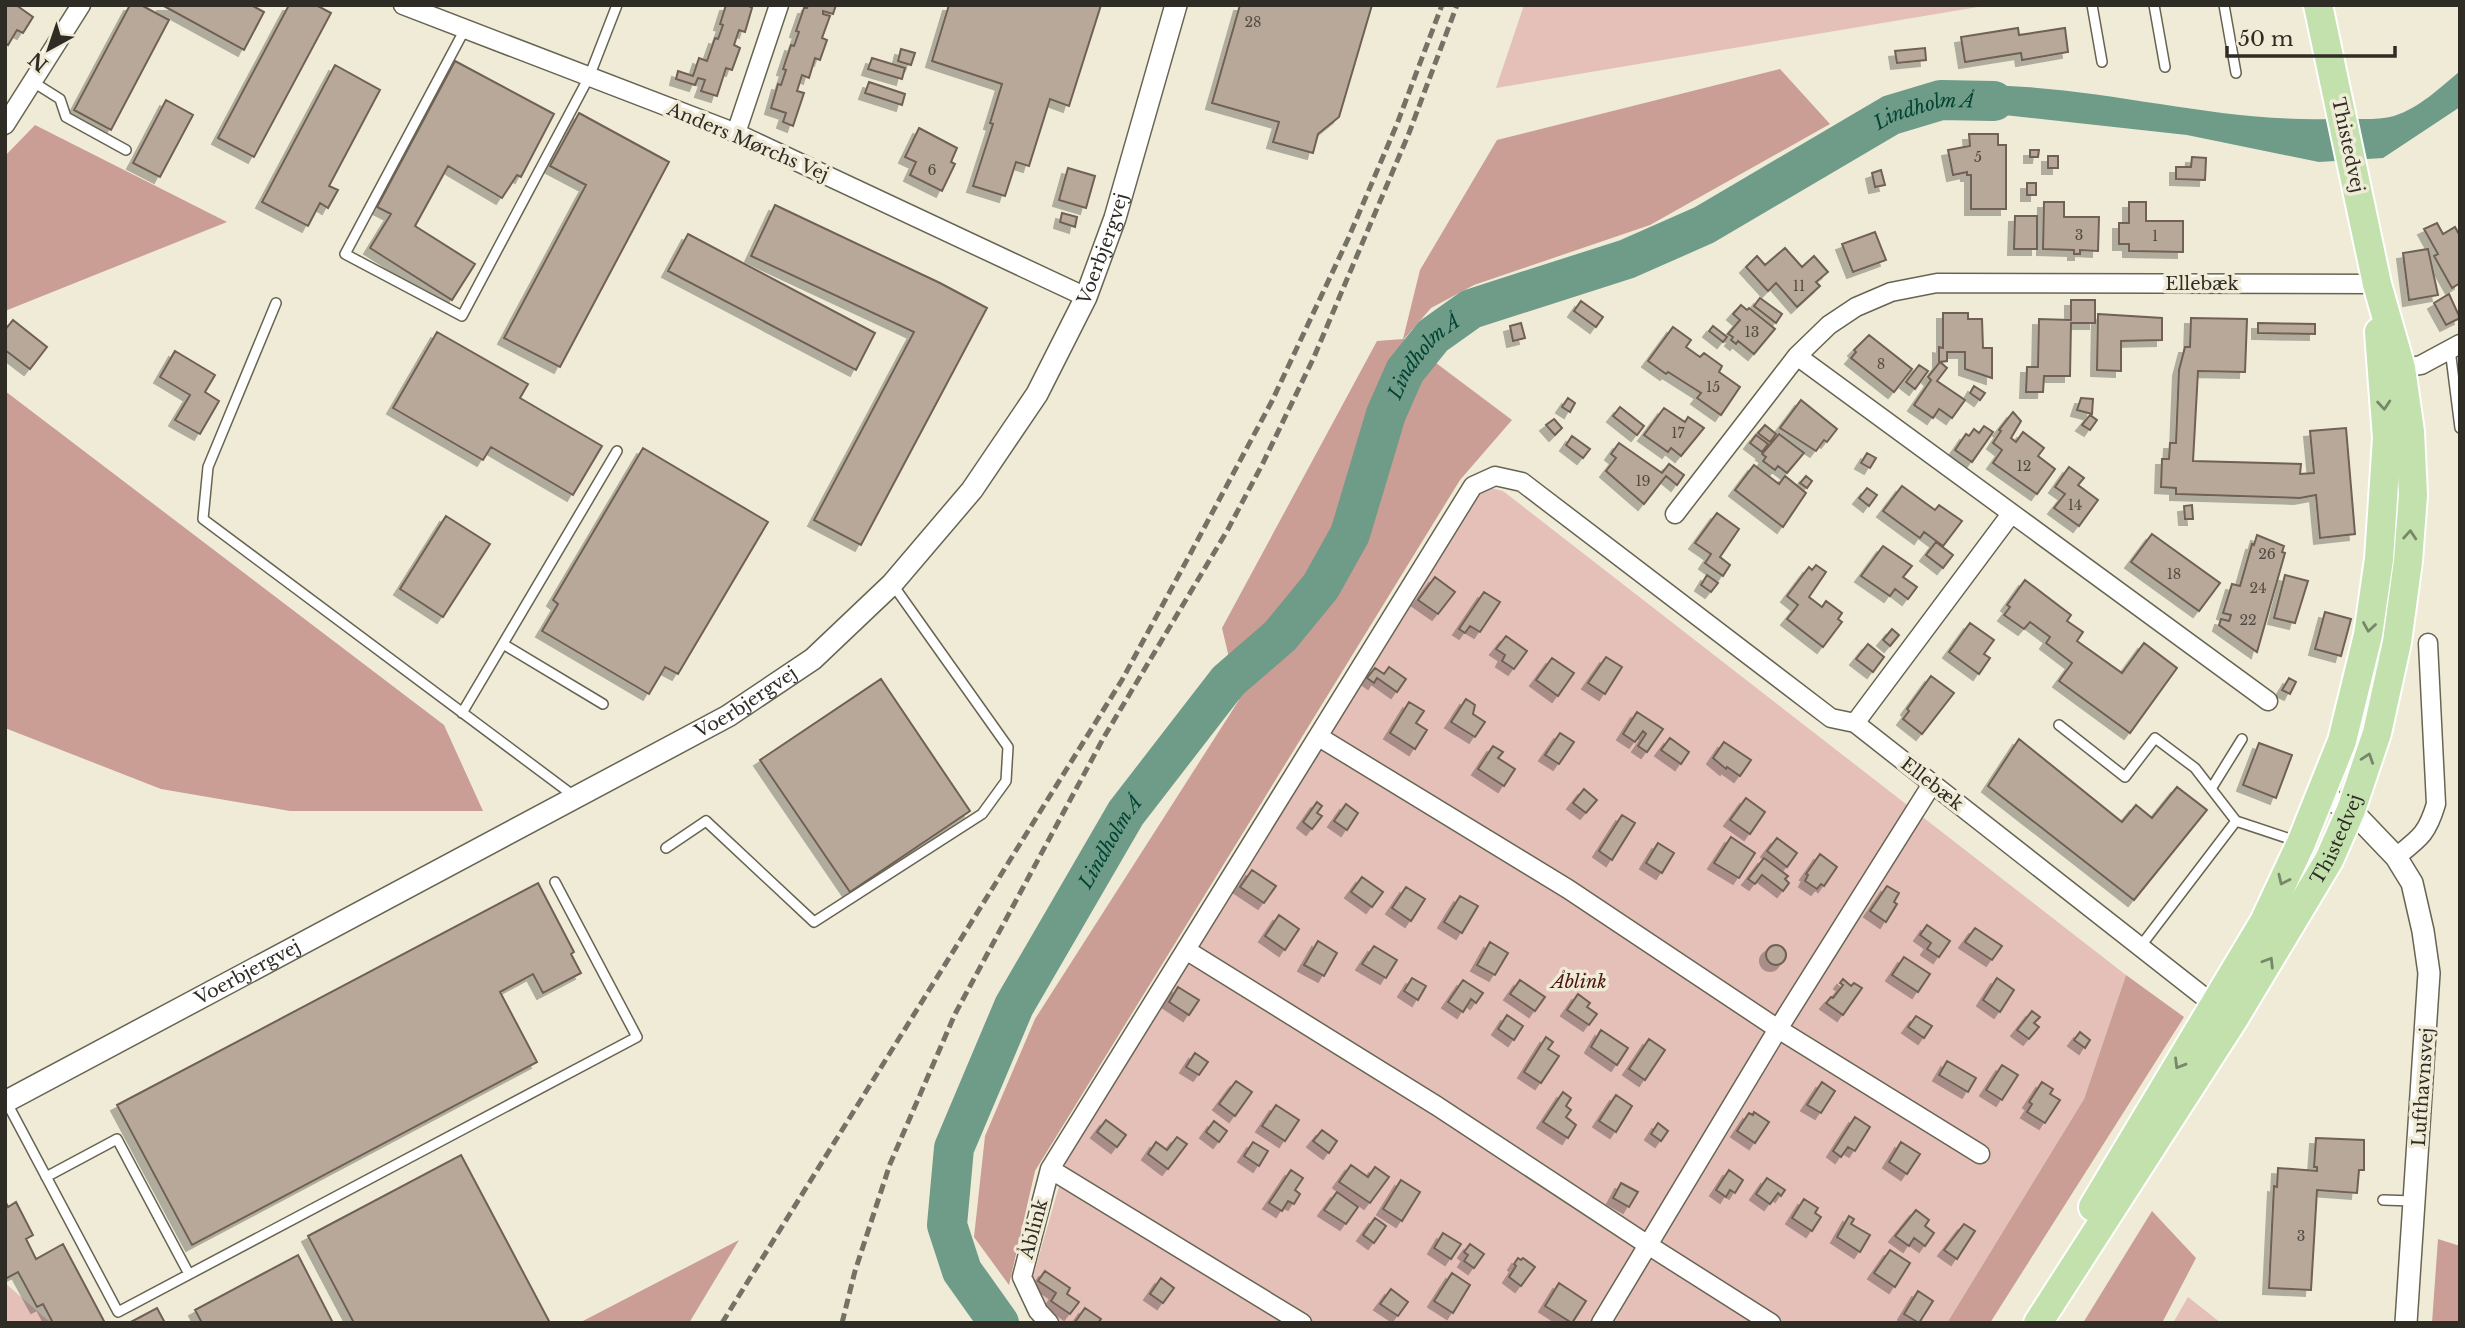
<svg xmlns="http://www.w3.org/2000/svg" width="2465" height="1328" font-family="'Libre Baskerville',serif">
<defs>
<filter id="shadow"><feDropShadow dx="-6" dy="6" stdDeviation="0" flood-color="#0004"/></filter>
</defs>
<rect width="100%" height="100%" fill="#efebd7"/>
<!-- green -->
<path fill="#e5c0b9" d="M1524 5H1990L1496 88Z
M1491 488 1503 491 2126 975 2084 1099 1947 1323H1060L1030 1287 1066 1162 1482 491Z
M5 1283 51 1323H5Z
M2188 1297 2221 1323H2173Z"/>
<!-- forest -->
<path fill="#ca9d95" d="M1780 69 1830 124 1650 225 1474 285 1431 308 1404 339 1512 420 1460 480 1035 1171 1009 1285 974 1237 985 1136 1035 1019 1239 700 1222 628 1377 341 1403 339 1420 270 1497 140Z
M35 125 227 222 5 311V156Z
M5 391 444 725 483 811H290L161 789 5 728Z
M2126 975 2184 1017 1990 1323H1947L2084 1099Z
M2152 1211 2196 1258 2162 1323H2083Z
M2438 1239 2460 1246V1323H2432Z
M739 1240 689 1323H579Z"/>
<!-- water -->
<path fill="#6f9b89" d="M2460 71V107L2383 158 2319 162 2187 135 1967 111 1941 100 1934 88C2067 74 2198 123 2330 119 2349 118 2377 121 2394 116 2419 108 2440 88 2460 71Z"/>
<g fill="none" stroke-linecap="round" stroke-linejoin="round">
<!-- river -->
<path stroke="#6f9b89" stroke-width="40" id="s1" d="M999 1323 962 1271 947 1225 954 1148 1014 1006 1126 813 1228 681 1280 636 1321 586 1350 534 1386 414 1405 371 1433 336 1471 309 1627 259 1704 225 1891 115 1941 100 1994 101"/>
</g>
<!-- building -->
<path fill="#b8a89a" stroke="#6f6154" stroke-width="2" filter="url(#shadow)" d="M5 5H16L33 17 23 33 17 30 8 45 5 43Z
M130 5H141L169 20 111 130 74 110Z
M162 5H251L264 12 244 50Z
M289 5H316L331 13 254 157 218 138Z
M726 5H747L752 8 745 32 739 30 734 45 740 48 732 70 726 68 717 96 701 91 705 80 698 78 695 85 676 79 678 71 693 76 699 58 707 61 715 38 718 39 723 25 720 24Z
M808 5H836L833 14 823 11V14L830 16 822 38 827 40 820 60 815 58 809 78 802 75 797 91 804 93 793 126 783 122 786 113 771 108 778 84 781 85 786 70 783 69 791 45 794 46 799 32 796 31 804 8H807Z
M949 5H1101L1069 106 1050 99 1029 166 1016 162 1005 196 973 186 993 124 990 123 1002 84 932 61Z
M1240 5H1372L1339 117 1318 134 1313 153 1273 142 1279 122 1212 103Z
M2018 28 2019 35 2065 28 2068 52 2022 60 2021 53 1965 62 1961 37Z
M1925 48 1926 60 1897 63 1895 51Z
M901 49 915 53 911 65 898 61Z
M872 58 905 68 902 79 868 69Z
M455 61 554 114 521 177 517 175 502 198 448 166 415 226 475 264 452 300 370 248 391 214 377 207Z
M335 65 380 90 329 186 338 190 328 208 320 203 308 226 262 202Z
M869 82 905 94 902 105 865 93Z
M166 100 193 115 160 177 133 163Z
M579 113 669 162 560 367 504 338 586 185 550 166Z
M919 128 957 148 951 162 955 164 942 191 910 175 916 162 905 157Z
M1969 134H1998V145H2006V209H1971V175H1967V172L1953 175 1948 150 1970 146Z
M2030 150H2039L2038 157H2030Z
M2048 156H2058V168H2048Z
M2192 157 2206 158 2205 180 2176 179V167H2191Z
M1068 168 1095 176 1086 208 1059 200Z
M1881 170 1885 185 1875 187 1872 173Z
M2027 183H2036V195H2027Z
M2044 202H2064V217H2099L2098 251 2080 250V254H2074V250L2043 249Z
M2129 202H2146V221H2183V252L2129 251V244H2119V223H2129Z
M775 205 940 283 987 308 861 545 814 520 914 332 751 256Z
M1062 213 1077 217 1075 227 1060 222Z
M2015 216H2037V249H2014Z
M2437 223 2443 234 2455 227 2460 236V283L2452 288 2434 256 2438 254 2424 229Z
M1875 232 1886 260 1853 272 1842 244Z
M688 234 875 333 856 370 668 271Z
M1785 248 1802 267 1814 256 1828 272 1816 282 1820 286 1797 307 1776 283 1768 291 1746 267 1757 256 1765 265Z
M2428 249 2438 295 2409 300 2403 253Z
M2449 294 2460 318 2446 325 2434 303Z
M1760 298 1782 314 1776 323 1754 306Z
M2071 300H2095V323H2071L2070 376H2044L2043 392H2026L2027 367H2038L2039 319 2071 320Z
M1581 301 1603 317 1596 327 1574 311Z
M1741 305 1747 310 1749 308 1775 329 1754 354 1738 341 1736 344 1731 340 1733 337 1728 334 1740 320 1733 314Z
M1943 313H1968V319H1982L1983 348H1992V378L1965 369V352H1947V361L1939 362V347L1943 348Z
M2098 314 2162 318V340L2121 341V371L2097 370Z
M2191 318 2247 319 2245 372 2198 371 2193 461 2301 464 2300 474 2314 473 2310 431 2346 428 2355 534 2320 538 2316 495 2300 498 2176 494V488L2161 487 2162 459H2169L2170 443H2176L2179 370 2185 347H2190Z
M13 320 47 347 30 369 5 350V330Z
M1521 323 1525 338 1513 341 1510 326Z
M2258 323 2315 324V334L2258 333Z
M1713 326 1727 337 1723 342 1709 331Z
M1673 327 1691 340 1686 347 1700 357 1704 353 1722 366 1719 372 1740 387 1721 415 1697 398 1701 393 1668 372 1666 374 1648 361Z
M437 332 528 384 520 398 602 446 573 495 491 447 483 460 393 408Z
M1869 335 1912 369 1894 392 1851 358 1856 352 1854 350Z
M175 351 215 375 205 392 219 401 200 434 175 420 190 395 160 377Z
M1940 362 1947 368 1937 381 1965 400 1952 418 1939 409 1933 418 1914 405 1931 380 1928 377Z
M1919 365 1928 371 1915 389 1906 382Z
M1974 386 1985 393 1980 400 1970 393Z
M1568 398 1575 403 1570 412 1562 407Z
M2081 398 2093 399 2092 414 2077 410Z
M1801 400 1837 429 1827 442 1824 440 1816 451 1780 428Z
M1620 407 1644 426 1637 435 1613 416Z
M1664 408 1685 422 1688 417 1704 428 1681 456 1671 448 1668 452 1644 435Z
M2013 412 2021 421 2011 438 2016 442 2023 432 2044 448 2038 456 2055 469 2037 494 1993 463 2002 450 1993 443 2001 431 1999 430Z
M2090 415 2097 420 2090 430 2082 425Z
M1554 419 1562 428 1555 435 1546 425Z
M1765 425 1776 434 1770 442 1758 433Z
M1984 426 1993 432 1972 462 1955 450 1966 434 1969 436 1974 429 1979 433Z
M1779 434 1804 453 1787 473 1778 466 1775 470 1763 461 1766 457 1762 454Z
M1756 435 1768 444 1762 452 1750 443Z
M1572 436 1590 449 1583 458 1566 445Z
M1619 443 1662 473 1669 464 1684 475 1677 485 1666 476 1644 504 1606 471 1616 458 1611 454Z
M643 448 768 522 678 674 665 667 649 694 542 631 558 604 553 600Z
M1867 453 1876 458 1870 468 1861 463Z
M1754 465 1779 484 1785 476 1806 493 1783 527 1735 490Z
M2069 467 2084 478 2078 485 2098 500 2079 526 2054 508 2065 494 2055 487Z
M1806 476 1812 481 1807 488 1800 483Z
M1902 486 1935 510 1939 505 1962 521 1943 546 1924 532 1920 538 1883 511Z
M1867 488 1877 495 1869 506 1859 498Z
M2192 505 2193 519H2185L2184 506Z
M1717 513 1739 529 1720 557 1730 565 1723 576 1705 563 1711 554 1695 543Z
M446 516 490 544 443 617 400 589Z
M2152 534 2220 583 2199 611 2131 562Z
M2257 535 2284 546 2282 552 2285 553 2257 652 2219 625 2221 619 2229 621 2231 615 2223 613 2232 584 2240 586 2252 544 2254 545Z
M1936 542 1953 555 1943 568 1926 555Z
M1883 546 1912 566 1903 577 1917 587 1908 599 1895 589 1890 596 1861 576Z
M1816 565 1826 572 1809 597 1822 607 1826 601 1842 613 1838 619 1842 622 1823 647 1787 619 1798 605 1787 596 1809 567 1812 570Z
M1707 575 1718 583 1711 592 1701 585Z
M2285 575 2308 581 2295 623 2274 618Z
M1435 577 1455 592 1438 614 1418 600Z
M2025 580 2071 615 2067 621 2083 632 2077 641 2122 673 2144 643 2177 668 2130 733 2059 681 2072 663 2046 643 2050 637 2030 622 2024 629 2004 615 2010 607 2007 605Z
M1484 592 1500 602 1480 632 1470 626 1465 633 1459 629Z
M2325 612 2351 619 2341 656 2315 649Z
M1970 623 1994 640 1984 654 1990 658 1979 674 1949 652Z
M1892 629 1899 635 1890 646 1883 640Z
M1506 636 1527 651 1514 669 1502 661 1505 655 1496 649Z
M1868 644 1884 657 1873 672 1856 659Z
M1606 657 1622 667 1605 694 1588 683Z
M1552 658 1574 673 1558 696 1536 680Z
M1389 667 1406 679 1397 692 1377 678 1374 683 1367 678 1375 668 1384 674Z
M1931 676 1954 693 1922 734 1903 719 1909 711 1907 709Z
M2289 678 2296 682 2290 694 2282 690Z
M881 679 970 811 850 892 760 760Z
M1466 699 1475 705 1473 714 1485 722 1475 737 1451 722Z
M1409 702 1424 711 1416 723 1427 730 1415 749 1390 733Z
M1637 712 1663 729 1647 752 1638 746 1646 734 1643 731 1635 742 1623 734Z
M1560 733 1574 742 1559 764 1545 755Z
M1670 738 1689 752 1681 764 1661 750Z
M2019 739 2122 822 2136 805 2152 818 2177 787 2207 810 2134 900 1988 786Z
M1724 742 1751 760 1740 776 1727 767 1726 769 1713 758Z
M2259 743 2292 755 2276 798 2243 785Z
M1493 746 1503 752 1498 758 1515 769 1504 786 1478 769Z
M1584 789 1597 800 1586 813 1573 803Z
M1746 798 1765 812 1750 834 1730 820Z
M1317 802 1322 806 1317 813 1322 816 1312 829 1303 822Z
M1346 804 1358 813 1347 830 1334 821Z
M1622 815 1635 823 1612 860 1599 851Z
M1731 837 1755 853 1739 878 1714 863Z
M1777 838 1797 853 1787 867 1767 851Z
M1658 843 1674 853 1662 873 1646 863Z
M1820 854 1837 867 1824 886 1821 884 1817 889 1805 881 1808 875 1806 874Z
M1764 858 1788 876 1785 879 1789 883 1783 891 1762 875 1755 884 1748 879Z
M1252 870 1276 886 1264 903 1240 887Z
M1362 877 1383 892 1372 907 1351 892Z
M538 883 574 952 571 954 581 973 543 993 533 974 500 992 537 1062 192 1245 117 1105Z
M1887 886 1899 893 1894 902 1897 904 1886 922 1870 911Z
M1406 887 1425 899 1411 921 1392 908Z
M1460 896 1478 906 1462 933 1444 922Z
M1279 915 1299 929 1285 950 1265 936Z
M1927 925 1950 941 1939 957 1927 949 1931 943 1920 935Z
M1975 928 2002 946 1992 960 1965 942Z
M1318 941 1337 953 1324 976 1304 965Z
M1490 942 1508 953 1495 975 1477 965Z
M1766 955a10 10 0 1 1 20 0a10 10 0 1 1-20 0Z
M1374 946 1397 960 1386 978 1362 964Z
M1904 957 1930 974 1918 992 1892 975Z
M1412 978 1426 986 1418 1000 1404 991Z
M1997 978 2014 990 2000 1012 1983 1000Z
M1843 979 1851 986 1854 983 1862 988 1843 1015 1826 1003 1831 997 1833 998 1843 985 1840 983Z
M1463 980 1483 993 1476 1003 1471 999 1463 1012 1448 1002Z
M1520 980 1545 997 1535 1011 1510 994Z
M1178 987 1199 1000 1189 1015 1169 1002Z
M1578 994 1590 1003 1587 1007 1597 1014 1589 1025 1567 1010Z
M2032 1011 2040 1017 2034 1023 2039 1027 2029 1039 2017 1030Z
M1507 1015 1523 1026 1514 1040 1498 1029Z
M1916 1016 1932 1026 1924 1038 1908 1027Z
M1601 1030 1628 1048 1617 1065 1591 1047Z
M2080 1032 2090 1040 2085 1048 2074 1040Z
M1546 1037 1553 1042 1548 1049 1559 1056 1541 1083 1524 1072Z
M1649 1039 1665 1050 1645 1080 1629 1069Z
M1195 1053 1208 1062 1199 1075 1186 1067Z
M1947 1061 1976 1078 1968 1092 1939 1075Z
M2002 1065 2018 1075 2002 1100 1986 1090Z
M1236 1081 1252 1092 1235 1116 1219 1104Z
M1822 1082 1835 1091 1821 1113 1807 1105Z
M2042 1082 2053 1089 2050 1094 2060 1100 2045 1123 2027 1112 2032 1104 2029 1102Z
M1563 1092 1571 1098 1566 1106 1571 1110 1566 1117 1576 1125 1568 1138 1543 1122Z
M1616 1095 1632 1106 1616 1132 1599 1121Z
M1276 1105 1299 1120 1285 1141 1262 1126Z
M1754 1112 1769 1122 1755 1143 1737 1131 1749 1113 1753 1115Z
M1855 1117 1870 1127 1855 1151 1848 1147 1841 1157 1833 1151Z
M1106 1120 1126 1135 1117 1147 1097 1132Z
M1214 1121 1227 1131 1219 1142 1206 1132Z
M1658 1123 1668 1131 1661 1141 1651 1134Z
M1322 1130 1337 1141 1329 1153 1313 1141Z
M1177 1137 1187 1144 1168 1169 1148 1154 1156 1142 1167 1150Z
M2316 1138 2364 1140V1170H2359L2357 1193 2317 1190 2311 1290 2269 1288 2274 1186 2277 1187 2278 1168 2317 1171V1167H2314Z
M1253 1142 1268 1151 1259 1166 1244 1156Z
M1901 1142 1920 1154 1907 1174 1889 1162Z
M461 1155 550 1323H354L308 1236Z
M1351 1165 1368 1177 1375 1167 1389 1177 1370 1203 1339 1182Z
M1291 1170 1303 1178 1295 1190 1300 1194 1294 1204 1288 1201 1282 1211 1269 1203Z
M1729 1170 1743 1180 1735 1193 1730 1190 1726 1197 1716 1190Z
M1767 1178 1785 1190 1781 1196 1778 1193 1770 1204 1756 1194Z
M1401 1180 1420 1192 1402 1221 1383 1209Z
M1621 1183 1638 1192 1629 1207 1613 1198Z
M1337 1192 1358 1207 1346 1224 1324 1210Z
M1804 1199 1818 1208 1815 1213 1821 1217 1812 1231 1792 1218Z
M5 1201 8 1207 16 1202 33 1235 26 1239 36 1259 63 1244 105 1323H53L43 1304 37 1307 18 1272 5 1279Z
M1916 1210 1929 1220 1925 1226 1934 1233 1925 1246 1914 1238 1909 1246 1895 1236Z
M1849 1216 1854 1219 1851 1224 1870 1235 1860 1252 1837 1237Z
M1375 1218 1386 1226 1374 1243 1363 1235Z
M1964 1224 1975 1231 1957 1259 1944 1250Z
M1443 1233 1461 1244 1451 1259 1434 1248Z
M1470 1244 1484 1254 1474 1268 1464 1261 1468 1255 1464 1252Z
M1890 1250 1910 1263 1895 1287 1874 1273Z
M298 1255 333 1323H202L195 1310Z
M1518 1258 1521 1260 1523 1258 1535 1267 1521 1286 1509 1277 1516 1266 1514 1264Z
M1045 1271 1070 1288 1067 1294 1079 1302 1070 1314 1051 1301 1056 1293 1038 1281Z
M1452 1273 1470 1285 1453 1313 1434 1301Z
M1161 1278 1174 1288 1163 1303 1150 1294Z
M1559 1283 1586 1301 1572 1323 1545 1306Z
M1391 1289 1408 1302 1398 1316 1380 1304Z
M1918 1291 1933 1301 1919 1323 1904 1314Z
M157 1308 165 1323H129Z
M1085 1308 1101 1319 1098 1323 1075 1322Z"/>
<g fill="none" stroke-linecap="round" stroke-linejoin="round">
<defs>
<path id="service" d="M2092 5 2102 62
M2154 5 2165 67
M2224 5 2236 73
M465 29 345 254 462 316 589 77 617 5
M33 82 60 99 66 117 126 150
M276 303 208 467 203 519 574 796
M2450 349 2460 428
M503 644 603 704
M462 713 617 451
M2059 725 2125 777 2155 738 2195 768 2236 821
M2211 789 2242 739
M666 848 706 821 814 922 982 814 1006 781 1008 747 893 585
M2140 947 2236 821 2299 842
M7 1103 118 1312 637 1037 555 882
M46 1177 117 1139 189 1274
M2383 1200 2413 1201"/>
<path id="minor" d="M403 5 736 133 1086 297
M5 125 81 5
M736 133 779 5
M1797 356 2268 701
M2392 370 2421 365 2460 344
M1675 514 1797 356 1829 325 1856 307 1891 292 1937 283 2377 284
M1855 723 2011 514
M1319 737 1568 889 1778 1029 1980 1154
M2396 857C2420 838 2427 834 2436 804L2428 643
M1186 950 1437 1106 1648 1245 1771 1323
M1050 1169 1302 1323
M1049 1323 1038 1311 1022 1277 1050 1169 1473 486 1495 476 1522 482 1831 718 1855 723 2222 1011
M1601 1323 1778 1029 1932 784"/>
<g id="tertiary">
<path d="M2320 795 2351 810 2396 857 2412 883 2423 931 2429 973 2406 1323"/>
<path id="s2" d="M5 1102 728 716 813 659 892 584 972 490 1037 394 1086 297 1115 218 1176 5"/>
</g>
<g id="primary">
<path d="M2093 1207 2264 922 2301 843 2342 741 2368 635 2379 559 2387 438 2379 332"/>
<path id="s3" d="M2038 1323 2233 1020 2329 860 2351 810 2377 733 2397 642 2408 561 2413 495 2410 432 2401 368 2377 284 2318 5"/>
</g>
</defs>
<!-- service casing -->
<use href="#service" stroke="#676452" stroke-width="12"/>
<!-- minor casing -->
<use href="#minor" stroke="#676452" stroke-width="21"/>
<!-- tertiary casing -->
<use href="#tertiary" stroke="#676452" stroke-width="24"/>
<!-- primary casing -->
<use href="#primary" stroke="#fff" stroke-width="32"/>
<!-- service -->
<use href="#service" stroke="#fff" stroke-width="9"/>
<!-- minor -->
<use href="#minor" stroke="#fff" stroke-width="18"/>
<!-- tertiary -->
<use href="#tertiary" stroke="#fff" stroke-width="21"/>
<!-- primary -->
<use href="#primary" stroke="#c3e1ad" stroke-width="28"/>
<!-- rail -->
<path stroke="#747165" stroke-width="5" stroke-dasharray="10 5" stroke-linecap="butt" d="M722 1323 1122 680 1188 558 1272 401 1348 239 1397 124 1442 5
M842 1323 855 1271 890 1164 955 1014 1104 737 1227 531 1263 463 1314 357 1409 133 1457 5"/>
</g>
<!-- one-way arrows -->
<defs><path id="oneway-chevron" d="M-2-3.5L2.5 0L-2 3.5" fill="none" stroke-width="1.6" stroke-linecap="round" stroke-linejoin="round" transform="scale(1.75)"/></defs>
<g stroke="#788669">
<use href="#oneway-chevron" transform="translate(2384 405) rotate(85)"/>
<use href="#oneway-chevron" transform="translate(2410 535) rotate(-86)"/>
<use href="#oneway-chevron" transform="translate(2369 627) rotate(99)"/>
<use href="#oneway-chevron" transform="translate(2368 758) rotate(-71)"/>
<use href="#oneway-chevron" transform="translate(2283 880) rotate(115)"/>
<use href="#oneway-chevron" transform="translate(2269 962) rotate(-58)"/>
<use href="#oneway-chevron" transform="translate(2179 1064) rotate(121)"/>
</g>
<g text-anchor="middle" dominant-baseline="central" stroke-width="7" stroke-linejoin="round" paint-order="stroke">
<!-- number labels -->
<g font-size="14" fill="#504b42">
<text x="1253" y="22">28</text>
<text x="1978" y="157">5</text>
<text x="932" y="170">6</text>
<text x="2079" y="235">3</text>
<text x="2155" y="236">1</text>
<text x="1799" y="286">11</text>
<text x="1752" y="332">13</text>
<text x="1881" y="364">8</text>
<text x="1713" y="387">15</text>
<text x="1678" y="433">17</text>
<text x="2024" y="466">12</text>
<text x="1643" y="481">19</text>
<text x="2075" y="505">14</text>
<text x="2267" y="554">26</text>
<text x="2174" y="574">18</text>
<text x="2258" y="588">24</text>
<text x="2248" y="620">22</text>
<text x="2301" y="1236">3</text>
</g>
<!-- street labels -->
<g font-size="18" fill="#2e2c25" stroke="#efebd7">
<text transform="translate(748 142) rotate(23)">Anders Mørchs Vej</text>
<text transform="translate(2348 145) rotate(78)">Thistedvej</text>
<text stroke="none"><textPath href="#s2" startOffset="1430">Voerbjergvej</textPath></text>
<text x="2202" y="284">Ellebæk</text>
<text stroke="none"><textPath href="#s2" startOffset="842">Voerbjergvej</textPath></text>
<text transform="translate(1932 784) rotate(38)">Ellebæk</text>
<text stroke="none"><textPath href="#s3" startOffset="569">Thistedvej</textPath></text>
<text stroke="none"><textPath href="#s2" startOffset="275">Voerbjergvej</textPath></text>
<text transform="translate(2423 1087) rotate(-86)">Lufthavnsvej</text>
<text transform="translate(1034 1229) rotate(-75)">Åblink</text>
</g>
<!-- park labels -->
<g font-size="18" font-style="italic" fill="#4d150f" stroke="#efebd7">
<text x="1579" y="982">Åblink</text>
</g>
<!-- water labels -->
<g font-size="19" font-style="italic" fill="#034331" stroke="#efebd7">
<text stroke="none"><textPath href="#s1" startOffset="1689">Lindholm Å</textPath></text>
<text stroke="none"><textPath href="#s1" startOffset="1122">Lindholm Å</textPath></text>
<text stroke="none"><textPath href="#s1" startOffset="534">Lindholm Å</textPath></text>
</g>
</g>
<!-- border -->
<rect width="2465" height="1328" fill="none" stroke="#2e2c25" stroke-width="14"/>
<!-- north arrow -->
<g transform="translate(49 49) rotate(220)" stroke="#efebd7" stroke-width="5" paint-order="stroke">
<path d="M0-5L12 26L0 18L-12 26Z" fill="#2e2c25"/>
<text y="-10" font-size="19" font-weight="bold" text-anchor="middle" fill="#2e2c25">N</text>
</g>
<!-- scale -->
<path d="M2227 46v10h168v-10" fill="none" stroke="#2e2c25" stroke-width="3.5"/>
<text x="2238" y="46" font-size="21" fill="#2e2c25" stroke="#efebd7" stroke-width="5" paint-order="stroke">50 m</text>
</svg>
